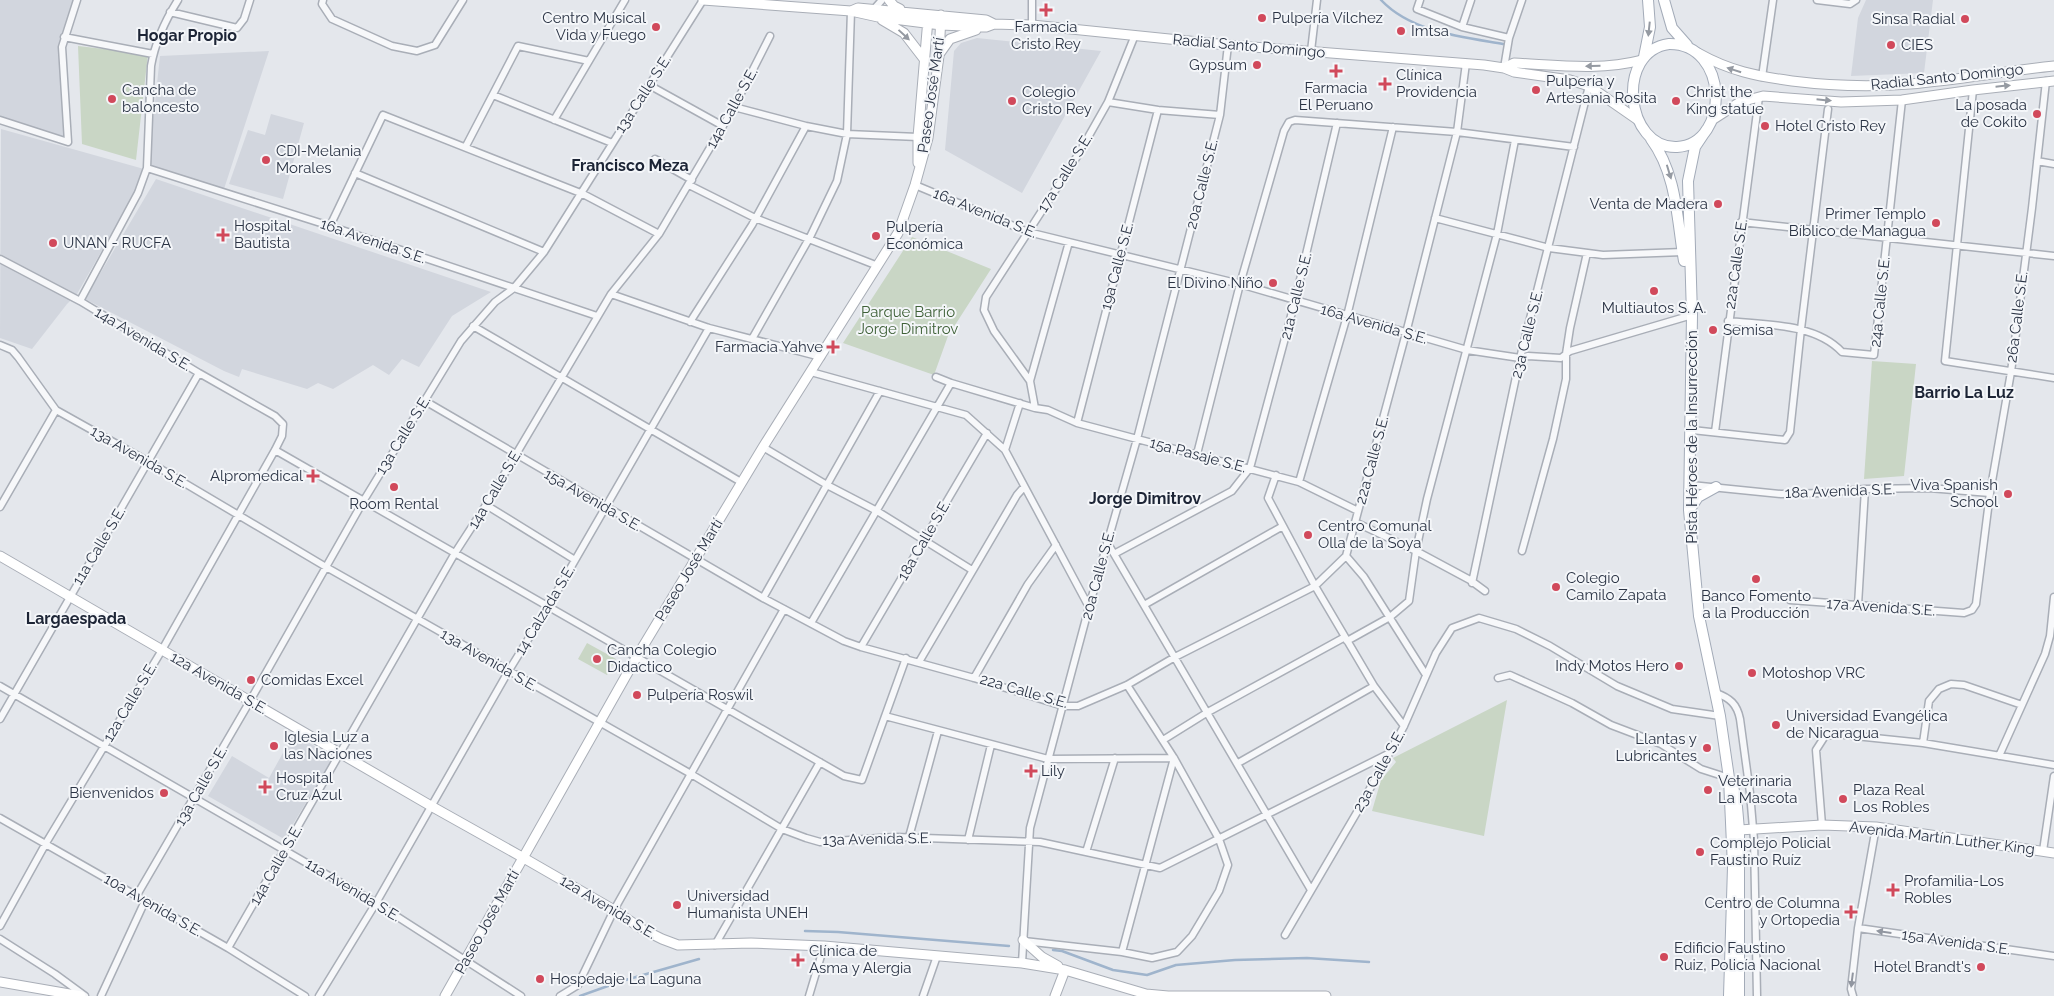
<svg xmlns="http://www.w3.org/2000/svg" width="2054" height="996" font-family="Raleway,sans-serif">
<rect width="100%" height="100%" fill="#e4e7ec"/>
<!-- built -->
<path fill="#d2d6de" d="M0 0H77L64 37 68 142 0 120Z
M1866 0H1933L1924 73 1851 76 1858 18Z
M977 38 1101 51 1022 193 945 150 954 51 961 43Z
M269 51 224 189 149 168 77 294 67 304 32 349 0 338 1 129 144 169 148 167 160 56Z
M271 114 304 123 283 199 229 184 248 130 265 135Z
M156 179 491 292 452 316 419 367 402 359 389 375 373 365 333 389 318 383 307 389 242 369 239 377 224 371 85 299Z
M294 733 333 758 284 839 208 796 232 756 269 778Z"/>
<!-- green -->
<path fill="#c9d6c5" d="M78 46 148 54 136 160 82 144Z
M912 237 991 269 948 336 934 375 843 343Z
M1872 361 1916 364 1904 476 1864 479Z
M587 643 616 659 607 675 578 659Z
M1507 700 1484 836 1372 811 1381 780 1396 762 1393 758Z"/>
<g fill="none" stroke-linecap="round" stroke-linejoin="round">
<!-- stream -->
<path stroke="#9fb4cc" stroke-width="2.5" d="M1381 0C1411 32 1462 37 1503 44
M805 931 838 932 1009 946
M1053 950 1062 951 1113 970 1147 975 1176 965 1235 960 1307 958 1369 962
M580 996 622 981 699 959"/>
<defs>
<path id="street" d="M323 0 322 4 332 19 392 46 417 51 435 45 463 0
M1420 0 1417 9 1462 27 1509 38
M1817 0 1850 4 1856 0
M874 9 882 0
M170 12 237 28 244 19 250 0
M1032 25V0
M1462 27 1471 0
M64 37 153 54
M1311 51 1317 0
M1504 68 1509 38 1522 0
M1762 77 1773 0
M649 85 723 126
M1973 90 1945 361 2054 378
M493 95 612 143
M1108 102 1158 110 1220 115
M734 107 806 126 847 134 918 137
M0 120 68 142 62 47 77 0
M554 120 625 0
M466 146 518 46 589 61
M655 159 692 180
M2037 161 2054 164
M147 168 330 226 597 316
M355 173 544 252
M689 185 755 218 878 266
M915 185 1028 232 1240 284 1467 350 1520 358 1528 356 1561 358 1570 351 1692 315
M1435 218 1549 248 1603 255 1683 252
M1741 222 2054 256
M330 226 383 115 583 194 659 234
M0 259 80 301 199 373 275 416 283 424 282 436 275 450 162 650 46 843 0 926
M611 294 709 328 821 357
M80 301 138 193 147 168 151 66C155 43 166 19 178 0
M1728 321C1765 325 1815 323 1842 352L1874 355 1902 100
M690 322 752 225 806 126
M473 326 741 482
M752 339 810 237 837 181 847 134 851 11
M0 345 12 350 18 357 56 410 149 462 326 567 691 774 782 829 806 838 820 842 895 837 1040 842 1160 868 1388 754
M811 372 966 415 1005 450 1089 607
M936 377 951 383 1035 408 1048 410 1077 423 1299 482 1358 511
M1030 381 994 331 984 310 986 297 1078 155 1108 102 1135 35
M425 401 763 598 844 641 861 647 974 678 1063 706H1078L1127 685 1175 657 1315 586 1346 556 1406 333 1457 132 1466 63
M1035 408 1030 381 1069 242
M1077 423 1158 110
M1692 430 1785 440 1790 432 1801 329 1828 109
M1715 432 1759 97
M763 447 827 485 877 511 972 570
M275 450 844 776 862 780 906 658
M1005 450 1020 403
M1197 454 1240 284 1284 131 1289 122 1295 120 1457 132 1574 147
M1276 475 1268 498 1315 586 1374 686 1404 726
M1299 482 1347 316 1393 127
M1691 485 1781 494 1825 493 1865 489 1929 488 1990 493
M486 505 575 560
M0 507 56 410
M1355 522 1416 551 1470 580 1485 591
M1107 542 1311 890
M1522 551 1553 439 1566 379V354L1570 328 1587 253
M1114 554 1232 491 1250 468 1295 301 1337 123
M1346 556 1364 577 1426 675
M1472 583 1520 358 1589 86
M763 598 880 391
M1790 600 1964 613 1972 610 1976 604 1990 493 2011 372 2032 208 2046 81
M1144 605 1283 526
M1858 605 1865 489
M811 623 951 383
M1347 641 1390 617 1409 601 1416 551 1427 499 1497 234 1515 140
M861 647 987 433
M919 662 1017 495 1024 487
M974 678 1028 584 1056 545
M1498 678 1510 675 1572 703 1611 725 1661 744 1701 769 1729 778
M0 686 376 903 521 996
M1716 693C1730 698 1737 704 1740 719L1750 793 1754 840 1757 996
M885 716 1048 759 1174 758
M0 719 199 373
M1163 740 1208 712 1345 637
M1923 743 1929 701 1939 689 1951 684 1964 685 2022 705
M1999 756 2045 654 2050 636 2054 597
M1238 763 1374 686
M0 818 228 948 305 996
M1822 825 1816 750 1825 736 1836 734 1923 743 2054 765
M909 837 938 731
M968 840 991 745
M2043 851 2054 776
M1086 852 1115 758
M137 895 250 701 364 500 461 341 495 302 514 288 544 252 703 0
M1858 928 2054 956
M1285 935 1360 807 1404 726 1436 653 1452 628 1479 618 1516 629 1550 646 1617 686 1672 709 1720 716
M0 939 55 974 85 996
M1024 941 1122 952 1152 958 1177 952 1192 936 1219 891 1228 865 1219 839 1174 758 1127 685
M715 945 820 762
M228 948 455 553 486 505 611 294 659 234 734 107 770 36
M1122 952 1174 758
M1022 963 1030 828 1089 607 1137 439 1220 115 1228 45
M101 996 145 901
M319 996 376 903 508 672 548 607 709 328
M560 996 578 985 614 910 784 609
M809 996 824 946
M923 996 937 956
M1853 996 1851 989 1858 928 1876 827"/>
<path id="secondary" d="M703 0 851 11 878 17 941 25 986 27 994 24
M889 0 894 6 900 9
M851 11 858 8 986 20 994 24 1032 25 1228 45 1484 65 1504 68 1514 72 1570 80 1589 86 1638 120
M882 20 904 33 924 59
M940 53 950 39 976 30
M1698 53C1730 71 1756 76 1792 81 1832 86 1871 87 1910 84 1958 80 2006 71 2054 66
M1504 68 1514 63C1557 65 1600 71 1642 60
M1712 120 1740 102 1763 96 1841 102 1902 100 1973 90 2054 81
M918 163V137L928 19
M0 556 431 806 522 857 614 910 642 929 662 939 678 945 751 943 824 946 1022 963 1065 970 1146 994 1168 996H1326
M1739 830 1822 825 1876 827 2054 853
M1023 940 1042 957 1058 966
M0 982 81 996
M445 996 636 658 763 447 898 233 915 185 928 138 939 56 941 15
M1055 996 1065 970"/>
<path id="primary" d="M1664 0 1672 28 1687 45
M1669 44C1729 43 1731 144 1677 147 1625 149 1615 51 1669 44Z
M1644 57 1650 27 1648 0
M1707 129 1695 147 1688 181 1692 315 1689 510 1699 616 1720 716 1729 778 1733 867 1729 996
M1651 139C1677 174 1677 220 1684 261
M1690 509 1698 497 1716 487
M1733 786 1737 807 1739 830V996"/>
</defs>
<!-- street casing -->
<use href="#street" stroke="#a9aeb7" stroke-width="9"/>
<!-- secondary casing -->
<use href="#secondary" stroke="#a9aeb7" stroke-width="11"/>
<!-- primary casing -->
<use href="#primary" stroke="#a3abb8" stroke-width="12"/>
<!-- street -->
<use href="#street" stroke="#f7f8fa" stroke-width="6"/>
<!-- secondary -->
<use href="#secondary" stroke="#fff" stroke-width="9"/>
<!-- primary -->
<use href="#primary" stroke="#fff" stroke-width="10"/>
</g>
<!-- one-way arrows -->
<defs><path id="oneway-solid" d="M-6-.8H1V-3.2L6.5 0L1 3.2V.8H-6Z" transform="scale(1.25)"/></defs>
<g fill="#959aa2">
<use href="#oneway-solid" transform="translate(1649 29) rotate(96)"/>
<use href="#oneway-solid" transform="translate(904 35) rotate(43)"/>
<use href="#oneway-solid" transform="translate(1593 66) rotate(179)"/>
<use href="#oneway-solid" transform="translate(1734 70) rotate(-162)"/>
<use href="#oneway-solid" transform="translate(2003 86) rotate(-6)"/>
<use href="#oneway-solid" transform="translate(1824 100) rotate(6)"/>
<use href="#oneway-solid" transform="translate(1669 172) rotate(73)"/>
</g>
<g fill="#9196a0">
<use href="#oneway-solid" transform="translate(1884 932) rotate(-172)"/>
<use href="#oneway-solid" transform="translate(1852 980) rotate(97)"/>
</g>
<!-- markers -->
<g fill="#d1495b" stroke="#f4f6f9" stroke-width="2">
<path d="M1043.5 2.5h5v5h5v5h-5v5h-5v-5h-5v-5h5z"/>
<circle cx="1262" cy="18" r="5"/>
<circle cx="1965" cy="19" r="5"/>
<circle cx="656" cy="27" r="5"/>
<circle cx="1401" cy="31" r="5"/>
<circle cx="1891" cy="45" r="5"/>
<circle cx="1257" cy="65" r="5"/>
<path d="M1333.5 63.5h5v5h5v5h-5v5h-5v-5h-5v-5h5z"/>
<path d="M1382.5 76.5h5v5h5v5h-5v5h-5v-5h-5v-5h5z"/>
<circle cx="1536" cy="90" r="5"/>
<circle cx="112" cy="99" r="5"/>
<circle cx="1012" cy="101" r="5"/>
<circle cx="1676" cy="101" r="5"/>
<circle cx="2037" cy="114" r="5"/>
<circle cx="1765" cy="126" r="5"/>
<circle cx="266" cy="160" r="5"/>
<circle cx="1718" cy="204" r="5"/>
<circle cx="1936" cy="223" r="5"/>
<path d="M220.5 227.5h5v5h5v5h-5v5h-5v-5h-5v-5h5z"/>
<circle cx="876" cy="236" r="5"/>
<circle cx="53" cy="243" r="5"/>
<circle cx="1273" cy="283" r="5"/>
<circle cx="1654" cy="291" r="5"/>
<circle cx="1713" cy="330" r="5"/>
<path d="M830.5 339.5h5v5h5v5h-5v5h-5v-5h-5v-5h5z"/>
<path d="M310.5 468.5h5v5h5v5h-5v5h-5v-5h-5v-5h5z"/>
<circle cx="394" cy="487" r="5"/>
<circle cx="2008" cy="494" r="5"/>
<circle cx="1308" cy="535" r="5"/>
<circle cx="1756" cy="579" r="5"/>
<circle cx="1556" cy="587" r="5"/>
<circle cx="597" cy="659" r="5"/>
<circle cx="1679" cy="666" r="5"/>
<circle cx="1752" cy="673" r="5"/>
<circle cx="251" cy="680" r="5"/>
<circle cx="637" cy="695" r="5"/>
<circle cx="1776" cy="725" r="5"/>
<circle cx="274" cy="746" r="5"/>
<circle cx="1707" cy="748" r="5"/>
<path d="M1028.5 763.5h5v5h5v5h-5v5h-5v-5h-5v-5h5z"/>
<path d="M262.5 779.5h5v5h5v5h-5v5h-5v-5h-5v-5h5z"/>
<circle cx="1708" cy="790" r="5"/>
<circle cx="164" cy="793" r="5"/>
<circle cx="1843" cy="799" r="5"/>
<circle cx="1700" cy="852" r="5"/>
<path d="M1890.5 882.5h5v5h5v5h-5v5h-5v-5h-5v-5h5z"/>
<circle cx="677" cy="905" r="5"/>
<path d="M1848.5 904.5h5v5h5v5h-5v5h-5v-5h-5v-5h5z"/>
<circle cx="1664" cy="957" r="5"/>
<path d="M795.5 952.5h5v5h5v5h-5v5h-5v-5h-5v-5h5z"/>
<circle cx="1981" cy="967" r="5"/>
<circle cx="540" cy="979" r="5"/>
</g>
<g text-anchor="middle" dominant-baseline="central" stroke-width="4" stroke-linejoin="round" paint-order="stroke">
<!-- poi labels -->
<g font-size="15" fill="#2b3445" stroke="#f4f6f9" text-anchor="start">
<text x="646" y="18" text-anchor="end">Centro Musical<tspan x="646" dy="17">Vida y Fuego</tspan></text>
<text x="1272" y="18">Pulpería Vílchez</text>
<text x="1955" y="19" text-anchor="end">Sinsa Radial</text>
<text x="1046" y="27" text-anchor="middle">Farmacia<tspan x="1046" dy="17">Cristo Rey</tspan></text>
<text x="1411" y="31">Imtsa</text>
<text x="1901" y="45">CIES</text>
<text x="1247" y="65" text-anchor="end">Gypsum</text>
<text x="1396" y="75">Clínica<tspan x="1396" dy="17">Providencia</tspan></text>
<text x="1546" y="81">Pulpería y<tspan x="1546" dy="17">Artesania Rosita</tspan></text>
<text x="1336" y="88" text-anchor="middle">Farmacia<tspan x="1336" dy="17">El Peruano</tspan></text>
<text x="122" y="90">Cancha de<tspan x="122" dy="17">baloncesto</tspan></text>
<text x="1022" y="92">Colegio<tspan x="1022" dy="17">Cristo Rey</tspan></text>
<text x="1686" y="92">Christ the<tspan x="1686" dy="17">King statue</tspan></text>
<text x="2027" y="105" text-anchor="end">La posada<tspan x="2027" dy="17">de Cokito</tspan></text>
<text x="1775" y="126">Hotel Cristo Rey</text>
<text x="276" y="151">CDI-Melania<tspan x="276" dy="17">Morales</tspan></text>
<text x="1708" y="204" text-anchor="end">Venta de Madera</text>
<text x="1926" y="214" text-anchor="end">Primer Templo<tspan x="1926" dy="17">Bíblico de Managua</tspan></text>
<text x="234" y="226">Hospital<tspan x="234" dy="17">Bautista</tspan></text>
<text x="886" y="227">Pulpería<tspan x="886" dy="17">Económica</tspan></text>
<text x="63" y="243">UNAN - RUCFA</text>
<text x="1263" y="283" text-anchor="end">El Divino Niño</text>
<text x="1654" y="308" text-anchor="middle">Multiautos S. A.</text>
<text x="1723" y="330">Semisa</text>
<text x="823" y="347" text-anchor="end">Farmacia Yahve</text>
<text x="303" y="476" text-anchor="end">Alpromedical</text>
<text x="1998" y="485" text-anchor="end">Viva Spanish<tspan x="1998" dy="17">School</tspan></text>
<text x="394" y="504" text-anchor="middle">Room Rental</text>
<text x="1318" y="526">Centro Comunal<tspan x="1318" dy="17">Olla de la Soya</tspan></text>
<text x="1566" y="578">Colegio<tspan x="1566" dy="17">Camilo Zapata</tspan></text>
<text x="1756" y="596" text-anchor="middle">Banco Fomento<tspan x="1756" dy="17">a la Producción</tspan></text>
<text x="607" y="650">Cancha Colegio<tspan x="607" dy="17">Didactico</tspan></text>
<text x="1669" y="666" text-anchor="end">Indy Motos Hero</text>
<text x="1762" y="673">Motoshop VRC</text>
<text x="261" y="680">Comidas Excel</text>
<text x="647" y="695">Pulpería Roswil</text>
<text x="1786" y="716">Universidad Evangélica<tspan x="1786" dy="17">de Nicaragua</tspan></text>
<text x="284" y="737">Iglesia Luz a<tspan x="284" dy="17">las Naciones</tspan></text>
<text x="1697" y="739" text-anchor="end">Llantas y<tspan x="1697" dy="17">Lubricantes</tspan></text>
<text x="1041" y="771">Lily</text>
<text x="276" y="778">Hospital<tspan x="276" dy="17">Cruz Azul</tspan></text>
<text x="1718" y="781">Veterinaria<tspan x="1718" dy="17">La Mascota</tspan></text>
<text x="1853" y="790">Plaza Real<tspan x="1853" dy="17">Los Robles</tspan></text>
<text x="154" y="793" text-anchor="end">Bienvenidos</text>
<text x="1710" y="843">Complejo Policial<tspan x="1710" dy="17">Faustino Ruíz</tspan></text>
<text x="1904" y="881">Profamilia-Los<tspan x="1904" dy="17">Robles</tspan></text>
<text x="687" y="896">Universidad<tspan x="687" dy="17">Humanista UNEH</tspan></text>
<text x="1840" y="903" text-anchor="end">Centro de Columna<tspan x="1840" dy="17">y Ortopedia</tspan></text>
<text x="1674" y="948">Edificio Faustino<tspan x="1674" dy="17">Ruiz, Policía Nacional</tspan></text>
<text x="809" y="951">Clínica de<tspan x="809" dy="17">Asma y Alergia</tspan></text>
<text x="1971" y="967" text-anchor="end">Hotel Brandt's</text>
<text x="550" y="979">Hospedaje La Laguna</text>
</g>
<!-- street labels -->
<g font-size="15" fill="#2b3445" stroke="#f4f6f9">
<text transform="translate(1249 46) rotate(5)">Radial Santo Domingo</text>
<text transform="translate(1947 77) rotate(-6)">Radial Santo Domingo</text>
<text transform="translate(643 94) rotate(-57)">13a Calle S.E.</text>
<text transform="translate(931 95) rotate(-82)">Paseo José Martí</text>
<text transform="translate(732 108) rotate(-61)">14a Calle S.E.</text>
<text transform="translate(1065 173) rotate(-58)">17a Calle S.E.</text>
<text transform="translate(1202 184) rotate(-76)">20a Calle S.E.</text>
<text transform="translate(985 213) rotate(22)">16a Avenida S.E.</text>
<text transform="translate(373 241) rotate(19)">16a Avenida S.E.</text>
<text transform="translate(1736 264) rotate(-82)">22a Calle S.E.</text>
<text transform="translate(1117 266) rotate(-75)">19a Calle S.E.</text>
<text transform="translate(1296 296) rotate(-76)">21a Calle S.E.</text>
<text transform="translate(1880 302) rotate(-84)">24a Calle S.E.</text>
<text transform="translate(2017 317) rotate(-83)">26a Calle S.E.</text>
<text transform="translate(1374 324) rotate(16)">16a Avenida S.E.</text>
<text transform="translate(1527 334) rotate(-76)">23a Calle S.E.</text>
<text transform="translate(143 339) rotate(31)">14a Avenida S.E.</text>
<text transform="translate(403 435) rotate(-58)">13a Calle S.E.</text>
<text transform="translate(1692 437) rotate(-90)">Pista Héroes de la Insurrección</text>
<text transform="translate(1198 455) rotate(15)">15a Pasaje S.E.</text>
<text transform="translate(139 457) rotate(30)">13a Avenida S.E.</text>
<text transform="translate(1372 460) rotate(-75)">22a Calle S.E.</text>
<text transform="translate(495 489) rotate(-59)">14a Calle S.E.</text>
<text transform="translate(1840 491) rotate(-2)">18a Avenida S.E.</text>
<text transform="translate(593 500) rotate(30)">15a Avenida S.E.</text>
<text transform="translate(924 540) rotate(-60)">18a Calle S.E.</text>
<text transform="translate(99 546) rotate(-59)">11a Calle S.E.</text>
<text transform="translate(689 570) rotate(-59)">Paseo José Martí</text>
<text transform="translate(1098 575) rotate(-75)">20a Calle S.E.</text>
<text transform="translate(1881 607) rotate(4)">17a Avenida S.E.</text>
<text transform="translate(545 610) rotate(-59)">14 Calzada S.E.</text>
<text transform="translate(489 660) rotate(30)">13a Avenida S.E.</text>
<text transform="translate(219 683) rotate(30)">12a Avenida S.E.</text>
<text transform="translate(1024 691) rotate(16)">22a Calle S.E.</text>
<text transform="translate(130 702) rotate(-59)">12a Calle S.E.</text>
<text transform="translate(1379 771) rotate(-61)">23a Calle S.E.</text>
<text transform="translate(201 786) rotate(-60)">13a Calle S.E.</text>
<text transform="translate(1942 838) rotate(7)">Avenida Martín Luther King</text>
<text transform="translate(877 839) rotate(-1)">13a Avenida S.E.</text>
<text transform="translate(276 865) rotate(-60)">14a Calle S.E.</text>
<text transform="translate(353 890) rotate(31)">11a Avenida S.E.</text>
<text transform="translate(153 905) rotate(30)">10a Avenida S.E.</text>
<text transform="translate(608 907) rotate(31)">12a Avenida S.E.</text>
<text transform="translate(487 922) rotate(-61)">Paseo José Martí</text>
<text transform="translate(1956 942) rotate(8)">15a Avenida S.E.</text>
</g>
<!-- park labels -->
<g font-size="15" fill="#3f6138" stroke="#f4f6f9">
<text x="908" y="312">Parque Barrio<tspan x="908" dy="17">Jorge Dimitrov</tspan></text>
</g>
<!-- neighbourhood labels -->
<g font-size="16" font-weight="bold" fill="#1d2536" stroke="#f4f6f9">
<text x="187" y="35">Hogar Propio</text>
<text x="630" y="165">Francisco Meza</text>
<text x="1964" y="392">Barrio La Luz</text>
<text x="1145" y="498">Jorge Dimitrov</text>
<text x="76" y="618">Largaespada</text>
</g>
</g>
</svg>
